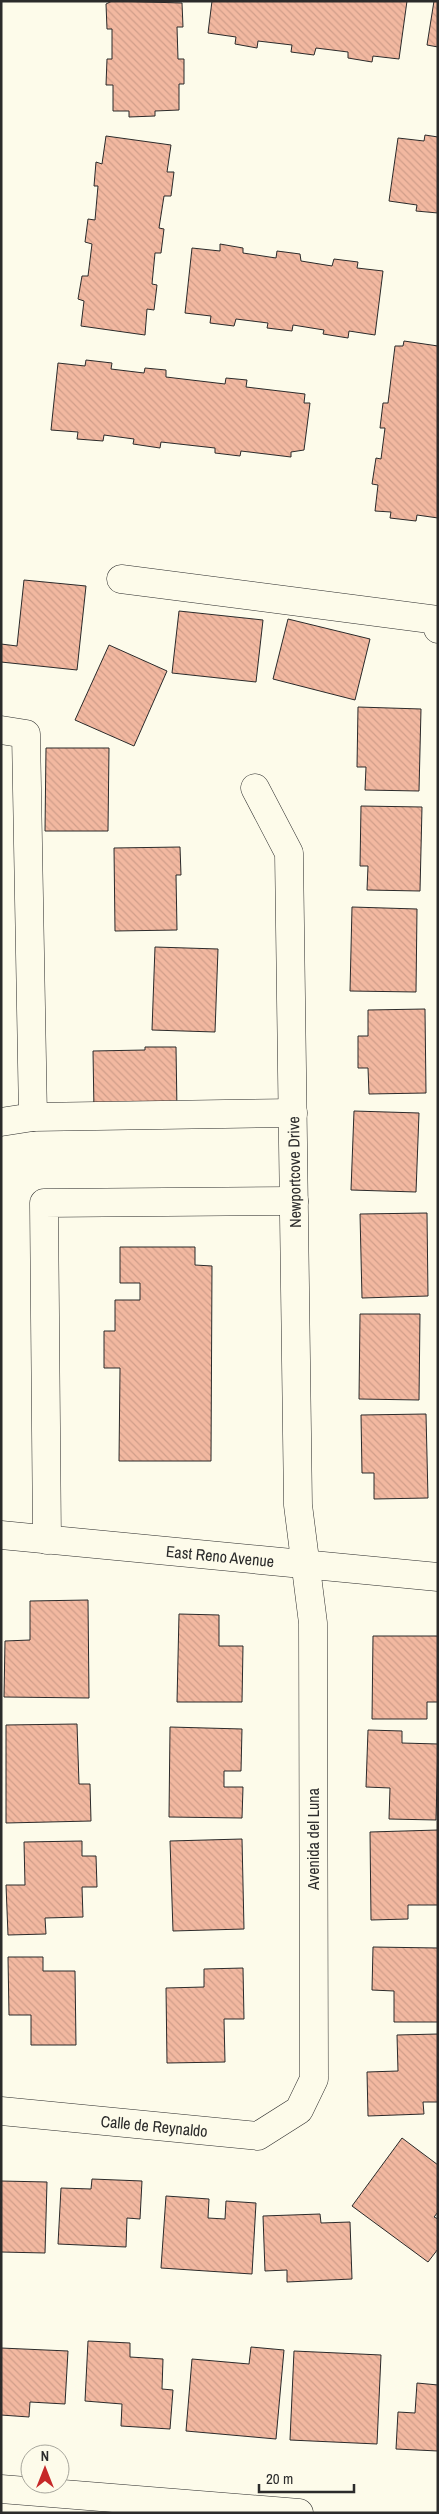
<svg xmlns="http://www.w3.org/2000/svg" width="439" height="2514" font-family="'Archivo Narrow',sans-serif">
<defs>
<pattern id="building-back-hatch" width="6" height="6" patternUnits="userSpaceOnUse" patternTransform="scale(1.25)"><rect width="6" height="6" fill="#f2b8a0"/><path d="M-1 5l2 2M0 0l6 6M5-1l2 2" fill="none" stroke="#d09e8a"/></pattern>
</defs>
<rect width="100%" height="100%" fill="#fdfbea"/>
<!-- building -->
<path fill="url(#building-back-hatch)" stroke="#2b2b2b" d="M112 1 182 3 183 27H177L178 59H184V84H179V110L155 111V116L129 117V111H113V85H106L107 59H112V29H107L106 4Z
M212 1H407L399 59 373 56 372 62 348 58V52L316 48 314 55 291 52 292 45 258 41 257 48 235 44 236 37 208 33Z
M434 1H438V47L427 45Z
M425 135 438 137V213L416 211 417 205 389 201 398 138 424 141Z
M106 136 171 145 167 172H174L171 196H164L159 228 164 229 161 253H155L152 284 157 285 154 310 147 309 145 335 81 326 84 301 78 299 82 276H88L92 244 85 242 88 219 95 220 98 186H94L96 162 102 164Z
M220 244 243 248V253L276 258 277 251 300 254 301 261 332 266 334 259 358 262 357 268 383 271 375 335 349 331 348 338 323 334 324 330 293 325 292 331 267 328 268 323 236 319 234 326 210 323 211 316 185 313 192 248 220 251Z
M404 341 438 346V518L417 515 416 521 390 518 391 512 375 511 378 485 372 484 376 458 381 459 385 428H380L383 403H388L395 346H403Z
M86 360 112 363 111 369 144 373 145 368 166 370V377L225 384 226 378 247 380 246 387 305 394 304 403H310L304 450 291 452V457L241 451 240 456 215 453V448L161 442 160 448 133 444 134 439 104 435 103 441 77 439 78 432 51 430 58 363 85 366Z
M24 580 86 586 77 670 1 662V644L17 646Z
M179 611 263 620 256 682 172 673Z
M288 619 370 639 355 700 273 679Z
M109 645 167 671 134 746 75 720Z
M358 707 421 709 419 791 365 790 366 767H357Z
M46 748H109L108 831H45Z
M361 806 422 807 420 891 367 890 368 866H360Z
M180 847 181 875H176L177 930 115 931 114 848Z
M352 907 417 909 416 992 350 991Z
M155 947 218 949 215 1032 152 1030Z
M425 1009 426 1093 369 1094 368 1068H358V1036H368V1010Z
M145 1047H176L177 1111 94 1112 93 1051 145 1050Z
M354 1111 419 1113 416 1192 351 1190Z
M427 1213 428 1296 362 1298 360 1214Z
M120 1247H195V1265L212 1266 211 1461H119L120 1368H104V1331H115V1300H140V1283H120Z
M360 1314H420L419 1400 359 1399Z
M426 1414 428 1498 374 1499V1473H362L361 1415Z
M88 1600 89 1698 4 1697 5 1641 30 1640V1601Z
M179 1614 219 1615V1646H243L242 1702H177Z
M373 1636H438V1702H427V1719H372Z
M77 1724 79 1784H90L91 1821 6 1823V1725Z
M170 1727 242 1729 241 1771H224V1787H243L242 1818 169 1817Z
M368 1730 402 1731V1743L438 1744 436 1820 389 1819 390 1788 366 1787Z
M438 1830V1905H408V1919L371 1920 370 1832Z
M242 1839 244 1929 173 1931 170 1841Z
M82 1841V1856H96L97 1887H82L83 1917 45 1918 46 1934 8 1935 6 1885H25L24 1842Z
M373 1947 438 1948V2022H394V1991L372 1990Z
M8 1957H43V1971H75L76 2045H31V2015H9Z
M243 1968 244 2019H224L225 2062 167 2063 166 1988 204 1987V1969Z
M438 2034V2102H423L424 2114 368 2116 367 2072 398 2071 397 2035Z
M402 2138 438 2165V2212L434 2217 438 2219V2249L428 2262 352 2206Z
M92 2179 142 2181 140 2219 127 2218 126 2247 58 2244 61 2188 91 2189Z
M1 2181 47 2182 45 2253 1 2252Z
M166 2196 209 2199 208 2218 225 2219 226 2201 256 2203 252 2274 161 2268Z
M320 2214 321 2223 350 2222 352 2279 287 2282V2270L265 2271 263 2216Z
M88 2341 130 2343V2357L163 2359 162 2389 173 2390 170 2429 121 2426 122 2404 85 2401Z
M251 2347 284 2350 276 2439 186 2431 192 2359 249 2364Z
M1 2348 68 2351 65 2404 30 2402 29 2417 1 2415Z
M294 2351 381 2355 377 2444 290 2440Z
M417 2383 438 2385V2451L396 2449 398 2412 415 2413Z"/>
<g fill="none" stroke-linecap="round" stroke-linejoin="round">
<defs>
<g id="minor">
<path d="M121 579 438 620V629"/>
<path d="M1 730 26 734 33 1117 1 1122"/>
<path d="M33 1117 293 1113"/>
<path id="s1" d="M1 1535 438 1577"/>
<path d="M47 1540 44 1203 294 1201"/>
<path id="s2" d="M1 2111 258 2136 299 2110 314 2079 313 1623 298 1505 289 853 255 788"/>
<path d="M1 2489 299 2513"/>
</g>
</defs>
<!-- minor casing -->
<use href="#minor" stroke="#2b2b2b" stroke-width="29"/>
<!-- minor -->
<use href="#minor" stroke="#fdfbea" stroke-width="28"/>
</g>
<g text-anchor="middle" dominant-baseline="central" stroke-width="4" stroke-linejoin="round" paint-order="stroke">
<!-- street labels -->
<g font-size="16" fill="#2b2b2b" stroke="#fdfbea">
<text transform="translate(294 1172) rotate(-91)">Newportcove Drive</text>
<text stroke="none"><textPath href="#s1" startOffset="220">East Reno Avenue</textPath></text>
<text transform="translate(313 1839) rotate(-90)">Avenida del Luna</text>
<text stroke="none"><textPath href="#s2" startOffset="154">Calle de Reynaldo</textPath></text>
</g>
</g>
<!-- border -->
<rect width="439" height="2514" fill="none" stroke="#2b2b2b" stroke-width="5"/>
<!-- north arrow -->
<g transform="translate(45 2469)"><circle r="24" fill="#fdfbea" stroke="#a9a89e"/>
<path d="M0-4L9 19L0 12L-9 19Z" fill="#c62828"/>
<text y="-8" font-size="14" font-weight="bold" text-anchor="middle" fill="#2b2b2b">N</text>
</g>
<!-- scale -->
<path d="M259 2484v8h95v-8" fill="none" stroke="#2b2b2b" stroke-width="2.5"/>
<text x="266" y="2484" font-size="15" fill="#2b2b2b" stroke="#fdfbea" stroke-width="4" paint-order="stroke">20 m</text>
</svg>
